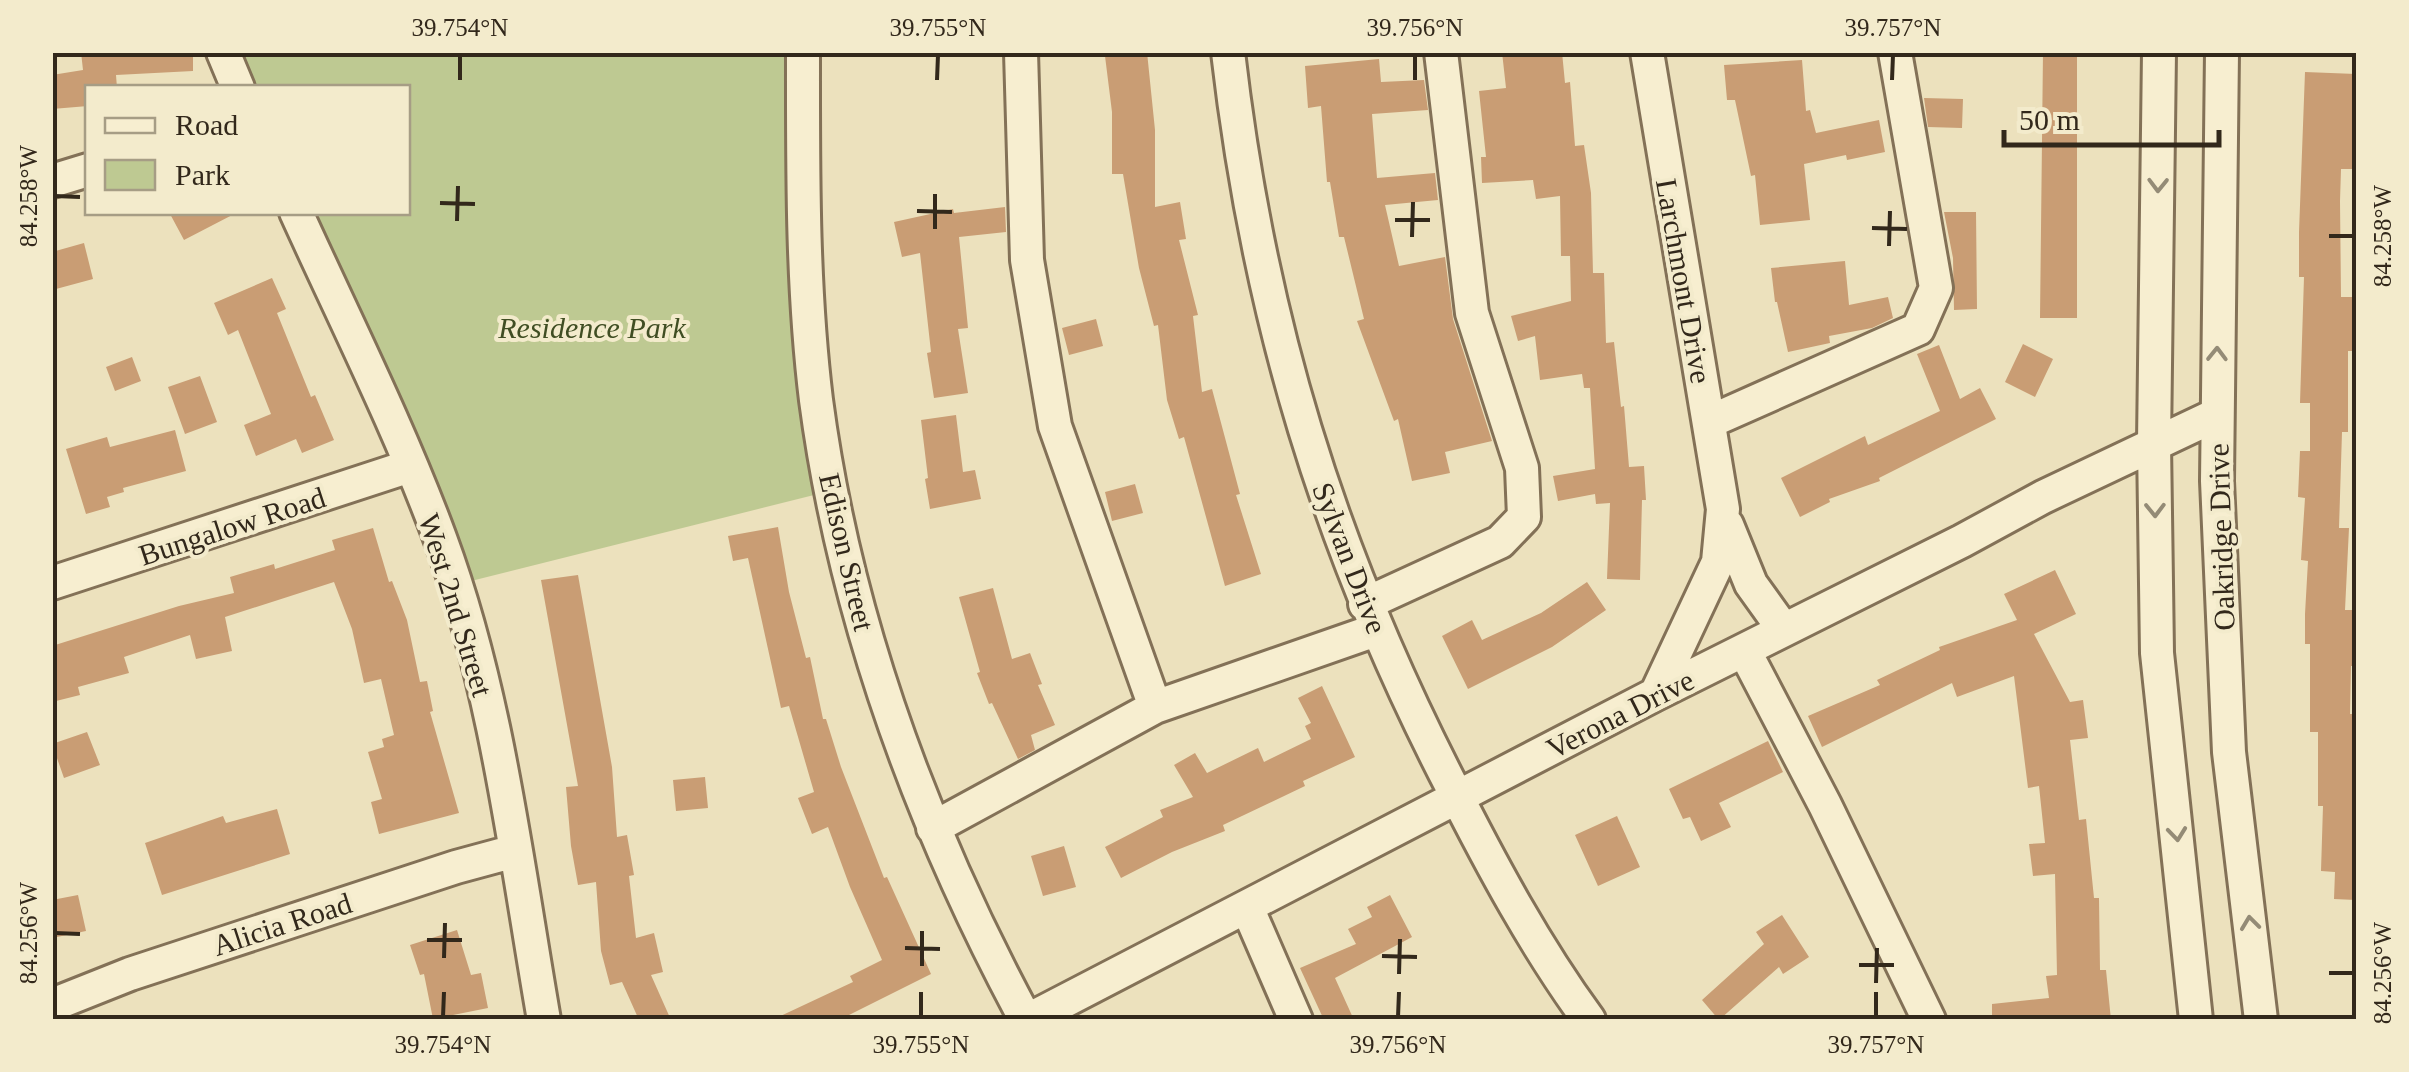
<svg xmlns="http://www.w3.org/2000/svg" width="2409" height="1072" font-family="Georgia,serif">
<rect width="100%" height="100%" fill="#ece1bd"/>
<!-- green -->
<path fill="#bec992" d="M223 53H803L830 491 455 585 296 213 408 212V88L238 87Z"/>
<!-- building -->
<path fill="#c99d74" d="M81 52H193V71L116 75 117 88H88V106L52 109V75L83 70Z
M1147 52 1155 130V207L1180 202 1186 239 1179 240 1198 315 1193 316 1202 392 1212 389 1240 494 1236 495 1261 574 1225 586 1184 437 1179 439 1167 400 1158 325 1154 326 1139 268 1123 174H1112V112L1105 56Z
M1502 52H1562L1565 83 1570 82 1575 146 1584 145 1591 193 1593 273H1604L1606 343 1614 342 1621 407 1624 406 1629 467 1644 466 1646 500H1642L1640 580 1607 579 1610 503 1596 504 1595 494 1558 501 1553 476 1595 469 1590 388H1584L1582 374 1540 380 1535 336 1518 341 1511 316 1571 301 1570 256H1561L1560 196 1536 199 1533 180 1482 183 1481 157H1486L1479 91 1506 88Z
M2043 52H2077V318H2040Z
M1379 59 1381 82 1424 80 1428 110 1372 114 1377 178 1435 173 1438 200 1385 205 1399 266 1445 257 1453 319 1492 441 1445 452 1450 473 1412 481 1398 419 1394 421 1357 321 1364 319 1344 237H1339L1330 182H1327L1321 106 1308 108 1305 66Z
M1802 60 1806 111 1810 110 1816 133 1879 120 1885 152 1847 160 1846 155 1804 164 1810 220 1760 225 1755 175 1751 176 1735 100H1727L1724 65Z
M2305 72 2356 74 2355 169H2341L2340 201 2341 297H2354L2352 351H2348V432H2342L2339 528H2349L2345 610H2356V666H2351L2350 714H2355L2356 900 2334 899 2335 872 2321 871 2323 806H2318V732H2310V644H2305V614L2308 561 2301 560 2305 498 2298 497 2300 451H2310V403H2300L2304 277H2299V232Z
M1924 98 1963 99 1962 128 1928 127Z
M1005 207 1006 232 959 237 968 328 958 329 968 393 934 398 927 353 931 352 920 253 902 257 894 222 953 209 954 213Z
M169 212H238L184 240Z
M1944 212H1976L1977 309 1954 310 1953 258Z
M84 243 93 279 56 289 52 252Z
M1845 261 1849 305 1888 297 1893 318 1872 328 1829 336 1830 343 1788 352 1777 302H1775L1771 268Z
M272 278 286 309 277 313 311 397 315 395 334 440 302 453 296 439 256 456 244 425 271 414 238 330 228 335 214 303Z
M1096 319 1103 346 1069 355 1062 328Z
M2023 344 2053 359 2035 397 2005 382Z
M1939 345 1960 399 1980 388 1996 419 1879 478 1880 481 1829 499 1830 502 1800 517 1781 478 1865 436 1868 445 1940 411 1917 354Z
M132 357 141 381 115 391 106 367Z
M200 376 217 422 185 434 168 387Z
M956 415 963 472 975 470 981 499 930 509 925 479 928 478 921 420Z
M175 430 186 471 123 488 124 492 107 497 110 507 86 514 66 449 107 437 110 447Z
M1135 484 1143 513 1112 521 1105 492Z
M778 527 789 592 806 658 810 657 823 719H826L841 767 884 878 887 877 931 974 839 1020H772L853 982 850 976 882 960 850 887 828 827 812 834 798 798 814 792 789 706 781 708 748 558 733 561 728 536Z
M373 528 389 582 392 581 407 620 420 682 427 681 433 711 430 712 459 813 379 834 371 802 382 799 368 752 384 747 382 739 394 735 381 679 364 683 352 629 334 582 225 617 232 651 196 659 190 635 124 657 129 673 78 687 80 695 52 702V646L179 606 234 593 230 577 274 564 275 569 335 550 332 540Z
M2055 570 2076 614 2034 634 2070 702 2083 700 2088 738 2070 740 2079 820 2086 819 2094 898H2099L2100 970H2106L2111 1020H1992V1004L2049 998 2046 976 2057 975 2055 874 2033 876 2029 844 2045 843 2039 786 2028 788 2014 676 1957 697 1952 683 1822 747 1808 716 1880 685 1877 680 1940 650 1939 647 2017 620 2004 594Z
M578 575 612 767 617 837 627 835 634 875 629 876 636 938 654 933 663 972 651 975 671 1020H639L622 982 610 985 601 951 596 882 578 885 571 846 566 787 578 786 541 580Z
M1587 582 1606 610 1552 647 1468 689 1442 636 1472 620 1482 640 1541 613Z
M993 588 1012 659 1030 653 1042 684 1038 685 1055 725 1031 735 1035 750 1018 759 992 703 989 704 977 673 980 672 959 597Z
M1322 686 1355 757 1303 781 1305 786 1223 825 1225 831 1172 852 1121 878 1105 847 1163 817 1160 810 1193 797 1174 765 1195 753 1207 773 1258 748 1264 762 1311 739 1305 726 1311 723 1298 698Z
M87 732 100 765 64 778 52 744Z
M1768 741 1783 772 1719 803 1731 827 1701 841 1690 817 1683 819 1669 789Z
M705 777 708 808 676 811 673 780Z
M277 809 290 854 162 895 145 843 223 816 226 823Z
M1617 816 1640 867 1598 886 1575 835Z
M1064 846 1076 887 1043 896 1031 856Z
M78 895 86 931 57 937 52 900Z
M1390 895 1412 937 1335 978 1354 1020H1324L1300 968 1356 944 1348 929 1372 917 1367 907Z
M1782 915 1809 957 1783 974 1779 967 1719 1020 1702 1000 1764 944 1756 932Z
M457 930 471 975 481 973 488 1008 433 1019 424 974 420 975 410 945Z"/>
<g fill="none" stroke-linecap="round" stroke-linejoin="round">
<defs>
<path id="minor" d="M223 52 238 88
M803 52C803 168 802 285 816 400 845 619 922 827 1026 1020
M1021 52 1027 260 1055 426 1155 707
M1228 52C1259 320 1328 546 1451 785 1492 866 1535 946 1589 1020
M1647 52 1723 509 1718 562 1656 694
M2159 52 2154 443 2157 653 2196 1020
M2222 52 2217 481 2229 752 2261 1020
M52 181 88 170
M296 212C345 320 399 427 440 538 497 692 516 859 544 1020
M1709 422 1918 329 1936 288 1895 52
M1727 525 1751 584 1784 630
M52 583 410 466
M1365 604 1500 542 1524 517 1522 468 1472 313 1441 52
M1744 650 1825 805 1929 1020
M933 828 1155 707 1376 630
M1247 907 1296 1020
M52 1005 130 974 456 867 515 851
M1028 1020 1656 694 1962 541 2043 497 2216 415"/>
</defs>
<!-- minor casing -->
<use href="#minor" stroke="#837157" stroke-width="38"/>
<!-- minor -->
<use href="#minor" stroke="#f7eed0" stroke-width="32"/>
</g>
<!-- one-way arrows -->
<defs><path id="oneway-chevron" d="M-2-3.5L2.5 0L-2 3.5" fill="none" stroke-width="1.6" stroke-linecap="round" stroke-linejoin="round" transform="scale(2.5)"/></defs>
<g stroke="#948b76">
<use href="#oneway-chevron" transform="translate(2158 185) rotate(91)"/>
<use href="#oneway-chevron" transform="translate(2217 354) rotate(-89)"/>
<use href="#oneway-chevron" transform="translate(2155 510) rotate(89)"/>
<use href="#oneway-chevron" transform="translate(2177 834) rotate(84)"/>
<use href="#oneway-chevron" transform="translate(2250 923) rotate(-97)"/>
</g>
<!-- ticks -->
<path fill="none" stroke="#32281b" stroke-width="4" d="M460 80V55M937 80 938 55M1415 80V55M1892 80 1893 55M55 196 80 197M440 203 475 204M917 211 952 212M1395 220H1430M457 221 458 186M1872 228 1907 229M935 229V194M2329 236H2354M1412 237 1413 202M1889 246 1890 211M55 933 80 934M427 940H462M905 948 940 949M1382 956 1417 957M444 958 445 923M1859 965H1894M922 966V931M2329 973H2354M1399 974 1400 939M1876 983 1877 948M443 1017 444 992M921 1017V992M1398 1017 1399 992M1876 1017V992"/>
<g text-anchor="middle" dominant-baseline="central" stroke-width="8" stroke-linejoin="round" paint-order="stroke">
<!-- street labels -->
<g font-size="30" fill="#32281b" stroke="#f3ebcc">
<text transform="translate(1684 281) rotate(80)">Larchmont Drive</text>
<text transform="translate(232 526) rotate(-18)">Bungalow Road</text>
<text transform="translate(2221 537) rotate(-92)">Oakridge Drive</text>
<text transform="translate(847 552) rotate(77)">Edison Street</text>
<text transform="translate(1350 558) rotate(69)">Sylvan Drive</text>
<text transform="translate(456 605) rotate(73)">West 2nd Street</text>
<text transform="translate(1620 714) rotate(-27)">Verona Drive</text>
<text transform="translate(282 924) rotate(-18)">Alicia Road</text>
</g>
<!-- park labels -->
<g font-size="30" font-style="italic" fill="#404e23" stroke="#f3ebcc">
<text x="592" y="327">Residence Park</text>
</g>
</g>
<!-- border -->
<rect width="2409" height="1072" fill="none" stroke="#f3ebcc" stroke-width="110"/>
<!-- legend -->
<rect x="85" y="85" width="325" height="130" fill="#f3ebcc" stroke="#a69d85" stroke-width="2.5"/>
<rect x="105" y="118" width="50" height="15" fill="#f7eed0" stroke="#a69d85" stroke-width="2.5"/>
<text x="175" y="135" font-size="30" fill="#32281b">Road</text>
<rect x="105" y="160" width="50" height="30" fill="#bec992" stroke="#a69d85" stroke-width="2.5"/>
<text x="175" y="185" font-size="30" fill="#32281b">Park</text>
<!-- scale -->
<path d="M2004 130v15h215v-15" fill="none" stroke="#32281b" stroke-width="5"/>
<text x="2019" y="130" font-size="30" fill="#32281b" stroke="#f3ebcc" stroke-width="8" paint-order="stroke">50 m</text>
<rect x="55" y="55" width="2299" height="962" fill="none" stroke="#32281b" stroke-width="4"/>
<g font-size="25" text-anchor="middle" fill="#32281b">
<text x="460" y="36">39.754°N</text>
<text x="938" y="36">39.755°N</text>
<text x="1415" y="36">39.756°N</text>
<text x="1893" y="36">39.757°N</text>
<text transform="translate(28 196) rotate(-90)" y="9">84.258°W</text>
<text transform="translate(2382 236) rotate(-90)" y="9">84.258°W</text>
<text transform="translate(28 933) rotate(-90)" y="9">84.256°W</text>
<text transform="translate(2382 973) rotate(-90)" y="9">84.256°W</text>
<text x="443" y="1053">39.754°N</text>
<text x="921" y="1053">39.755°N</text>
<text x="1398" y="1053">39.756°N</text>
<text x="1876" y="1053">39.757°N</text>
</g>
</svg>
